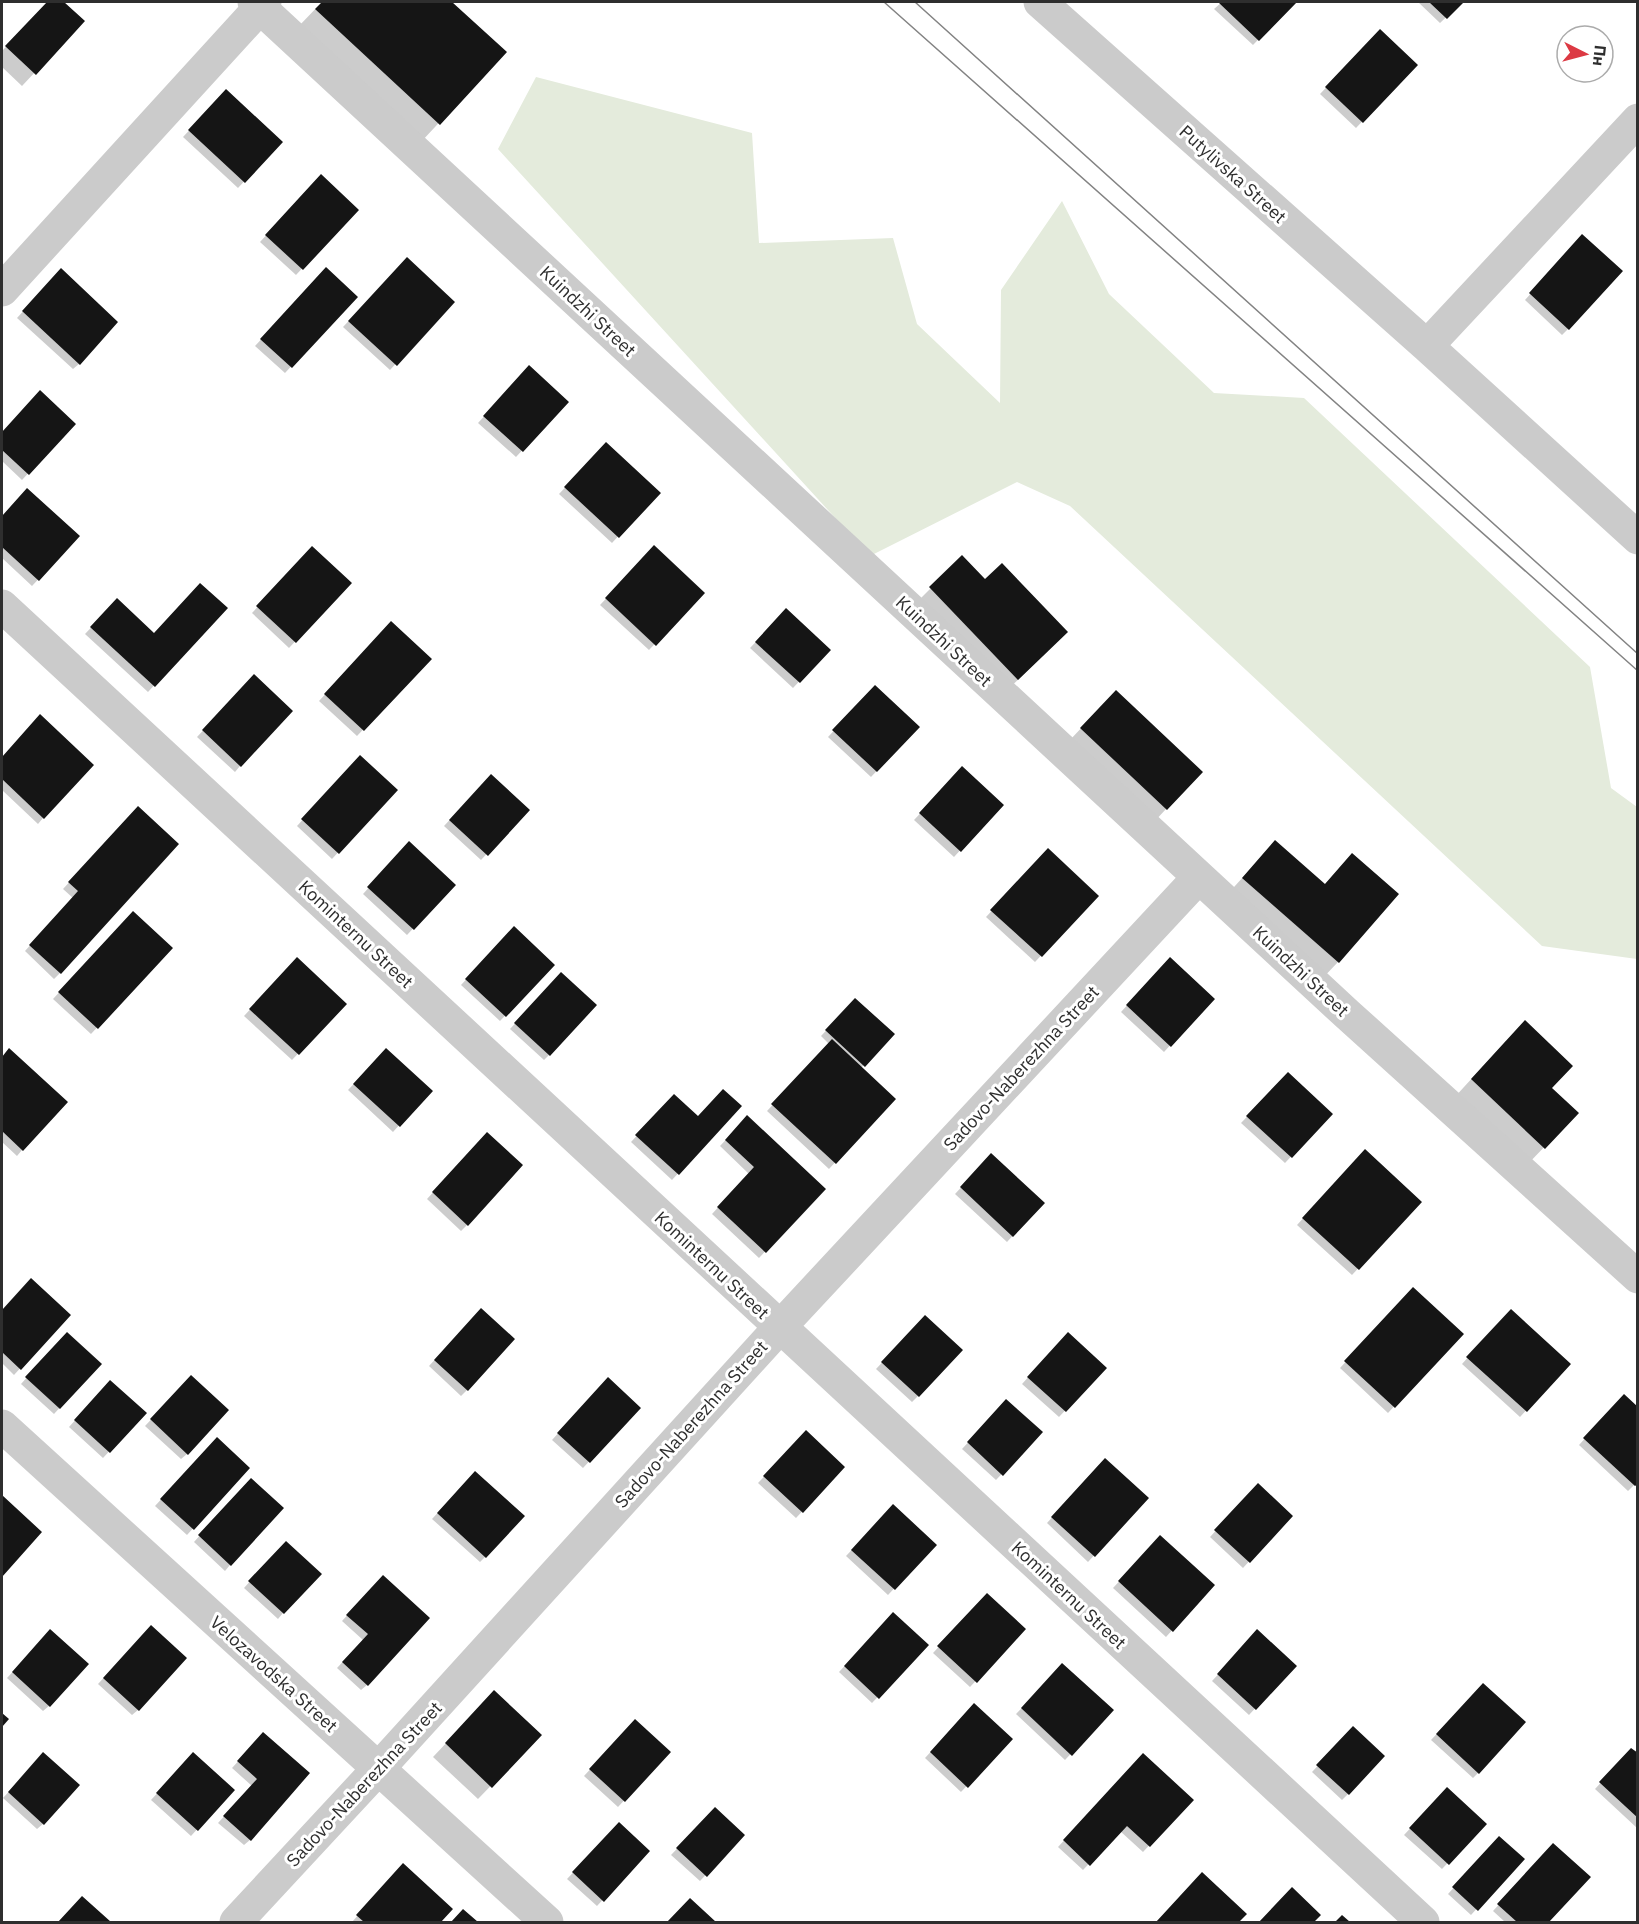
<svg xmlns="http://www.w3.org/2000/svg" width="1639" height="1924" font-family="'IBM Plex Sans',sans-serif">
<rect width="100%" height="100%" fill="#fff"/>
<!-- green -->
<path fill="#e4ebdc" d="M536 77 752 133 759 243 893 238 917 324 1000 403 1001 290 1062 201 1109 294 1214 393 1304 398 1590 667 1611 788 1637 807V959L1542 946 1070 506 1017 482 870 556 498 149Z"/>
<!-- shadow -->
<path fill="#0003" d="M48 2H62L83 21 22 86 2 67V51Z
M322 2H450L505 52 421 142 297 28Z
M1222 2H1295L1253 45 1214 9Z
M1418 2H1462L1440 23Z
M1380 31 1416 65 1356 128 1320 94Z
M226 91 281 142 238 188 183 137Z
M315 182 357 210 296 275 260 242Z
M1577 242 1568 329 1562 335 1525 300Z
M407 259 453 302 390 370 343 327Z
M321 275 356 297 285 373 255 346Z
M55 276 79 364 73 369 17 318Z
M524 373 567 402 516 457 478 423Z
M40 392 74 424 22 480 2 461V434Z
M606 444 658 493 612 543 559 494Z
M27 490 78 537 32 586 2 558V517Z
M312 548 350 583 289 648 252 613Z
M654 548 703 593 649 650 600 605Z
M962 557 1048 651 999 698 912 607Z
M117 600 154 635 226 608 148 692 85 634Z
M786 610 829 650 793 688 750 648Z
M385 629 430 659 357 736 319 701Z
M254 676 240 766 235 772 197 737Z
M875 687 918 727 871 777 828 737Z
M1103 705 1166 809 1154 822 1069 741Z
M35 722 43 818 38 824 2 790V758Z
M355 762 396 790 332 859 297 826Z
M962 769 1002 805 954 857 914 820Z
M485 782 528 810 481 860 444 826Z
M132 814 60 973 54 979 25 951 73 898 63 889Z
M1275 842 1324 885 1352 855 1338 962 1320 981 1224 898Z
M404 849 454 885 407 935 363 894Z
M1048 850 1097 896 1035 962 986 917Z
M127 919 171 948 91 1034 53 999Z
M514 928 553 965 500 1021 461 985Z
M291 965 345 1004 292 1060 244 1016Z
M1164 965 1213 999 1164 1052 1121 1012Z
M561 974 549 1055 544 1060 510 1029Z
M855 1000 893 1034 861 1068 894 1099 829 1169 767 1111 829 1044 821 1036Z
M1506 1041 1550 1088 1577 1113 1525 1167 1453 1099Z
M9 1050 22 1150 17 1156 2 1142V1058Z
M386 1050 430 1091 393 1132 348 1090Z
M1288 1074 1331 1114 1285 1163 1241 1123Z
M674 1096 698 1118 740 1106 672 1180 631 1142Z
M747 1117 824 1189 759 1258 712 1214 749 1174 720 1146Z
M481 1140 467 1225 461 1231 427 1199Z
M991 1155 1043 1203 1007 1242 955 1194Z
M1359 1157 1420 1202 1352 1275 1297 1225Z
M25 1286 69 1315 14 1375 2 1363V1311Z
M1407 1295 1461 1334 1388 1413 1340 1368Z
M475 1316 467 1390 461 1396 429 1366Z
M1505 1316 1569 1364 1520 1417 1462 1364Z
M925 1317 918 1396 912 1402 876 1369Z
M61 1339 100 1364 54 1414 21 1384Z
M1062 1340 1105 1368 1059 1417 1022 1384Z
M191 1377 187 1454 181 1459 145 1426Z
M602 1385 639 1408 583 1468 552 1440Z
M105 1387 145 1413 103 1458 69 1427Z
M1618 1402 1638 1481 1628 1491 1579 1445Z
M1001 1407 1041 1433 996 1480 962 1449Z
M806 1432 843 1468 796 1518 758 1483Z
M211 1445 248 1468 187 1535 155 1506Z
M1099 1465 1147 1498 1088 1562 1047 1523Z
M469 1479 485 1557 480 1562 432 1519Z
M245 1485 230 1565 225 1571 194 1542Z
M1252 1491 1291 1516 1243 1568 1210 1537Z
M2 1497 40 1532 2 1575Z
M893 1506 935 1545 888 1595 846 1556Z
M1155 1543 1213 1585 1166 1637 1113 1588Z
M280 1548 283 1613 278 1619 244 1588Z
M377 1583 367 1685 361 1690 337 1668 363 1640 342 1621Z
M987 1595 1024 1630 970 1687 933 1653Z
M893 1614 927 1645 872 1703 839 1672Z
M1258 1632 1294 1666 1249 1715 1212 1681Z
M145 1633 138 1710 132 1715 98 1684Z
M45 1637 49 1706 43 1711 7 1678Z
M1063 1665 1112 1710 1065 1760 1016 1714Z
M1483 1685 1478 1773 1473 1778 1431 1740Z
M482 1705 540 1735 478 1799 433 1757Z
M974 1705 1011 1739 961 1792 925 1758Z
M630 1726 669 1752 618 1807 584 1776Z
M1353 1728 1348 1794 1342 1800 1312 1772Z
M263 1734 250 1840 244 1845 218 1823 252 1786 232 1768Z
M1631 1750 1638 1755 1637 1828 1595 1789Z
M1143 1755 1192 1800 1143 1852 1120 1831 1083 1870 1058 1847Z
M38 1760 43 1824 37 1829 3 1798Z
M188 1760 233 1790 191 1836 151 1800Z
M1447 1789 1485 1824 1442 1869 1404 1835Z
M715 1809 743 1835 700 1881 671 1855Z
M619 1824 648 1851 597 1906 567 1879Z
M1499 1838 1522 1859 1471 1915 1448 1894Z
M1548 1851 1589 1877 1547 1922H1505L1493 1911Z
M397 1871 451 1909 439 1922H352Z
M1202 1875 1245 1914 1237 1922H1157Z
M1292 1889 1319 1915 1312 1922H1261Z
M82 1898 109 1922H59Z
M690 1900 714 1922H668Z"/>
<!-- building -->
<path fill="#151515" d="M47 2H64L85 21 36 75 5 46Z
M322 2H452L507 52 440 125 315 9Z
M1218 2H1297L1259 41Z
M1429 2H1464L1447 19Z
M1380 29 1418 65 1363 123 1325 87Z
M226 89 283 142 245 183 188 130Z
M321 174 359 210 303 270 265 235Z
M1582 234 1623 271 1569 330 1529 293Z
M407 257 455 302 397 366 348 321Z
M326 267 358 297 292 368 260 339Z
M61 268 118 322 80 365 22 311Z
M529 365 569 402 523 452 483 416Z
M40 390 76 424 29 475 2 450V432Z
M606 442 661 493 619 538 564 487Z
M27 488 80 536 39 581 2 547V516Z
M654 545 705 593 656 646 605 598Z
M312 546 352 583 296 643 256 606Z
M962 555 985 579 1002 563 1068 632 1018 680 929 587Z
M200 583 228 608 155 687 90 627 117 598 154 633Z
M786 608 831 650 800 683 755 642Z
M391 621 432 659 364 731 324 694Z
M254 674 293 711 241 767 202 730Z
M875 685 920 727 877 772 832 730Z
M1116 690 1203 772 1167 810 1080 728Z
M40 714 94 765 44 819 2 779V757Z
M360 755 398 790 339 854 301 819Z
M962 766 1004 805 961 852 919 813Z
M491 774 530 810 488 856 449 820Z
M138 806 179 844 61 974 29 945 78 891 68 882Z
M1275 840 1325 884 1352 853 1399 894 1339 963 1242 878Z
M409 841 456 885 414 930 367 887Z
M1048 848 1099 896 1042 957 990 910Z
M133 911 173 948 98 1029 58 992Z
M514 926 555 965 506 1017 465 979Z
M297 957 347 1004 299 1055 249 1009Z
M1170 957 1215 999 1171 1047 1126 1005Z
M561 972 597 1005 550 1056 514 1023Z
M855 998 895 1034 865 1067 825 1030Z
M1525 1020 1573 1066 1552 1088 1579 1113 1545 1149 1471 1079Z
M832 1039 896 1099 836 1164 771 1104Z
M9 1048 68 1102 23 1151 2 1131V1057Z
M386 1048 433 1091 400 1127 353 1084Z
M1288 1072 1333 1114 1292 1158 1246 1116Z
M723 1089 742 1106 679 1175 635 1135 674 1094 698 1116Z
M747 1115 826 1189 766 1253 717 1207 754 1167 725 1140Z
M487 1132 523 1165 468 1226 432 1192Z
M1365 1149 1422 1202 1359 1270 1302 1218Z
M991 1153 1045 1203 1013 1237 960 1187Z
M31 1278 71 1315 21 1370 2 1352V1310Z
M1413 1287 1464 1334 1395 1408 1344 1361Z
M481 1308 515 1339 468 1391 434 1360Z
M1511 1309 1571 1364 1527 1412 1466 1357Z
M925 1315 963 1350 919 1397 881 1362Z
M67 1332 102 1364 60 1409 25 1377Z
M1068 1332 1107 1368 1066 1412 1027 1377Z
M191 1375 229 1410 188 1455 150 1419Z
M608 1377 641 1408 590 1463 557 1433Z
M110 1380 147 1413 110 1453 74 1420Z
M1624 1394 1638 1407V1484L1635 1486 1583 1438Z
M1006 1399 1043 1432 1003 1476 967 1442Z
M806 1430 845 1467 803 1513 763 1476Z
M217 1437 250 1468 194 1530 160 1499Z
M1105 1458 1149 1498 1095 1557 1051 1517Z
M475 1471 525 1516 486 1558 437 1513Z
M251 1478 284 1508 231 1566 198 1535Z
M1258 1483 1293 1516 1250 1563 1214 1530Z
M2 1495 42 1532 2 1577Z
M893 1504 937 1545 895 1590 851 1550Z
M1160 1535 1215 1585 1173 1632 1118 1581Z
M286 1541 322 1574 284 1614 248 1581Z
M383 1575 430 1618 368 1686 342 1662 368 1634 346 1615Z
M987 1593 1026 1629 977 1683 937 1646Z
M893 1612 929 1645 879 1699 844 1666Z
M151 1625 187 1658 139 1711 103 1678Z
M50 1629 89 1664 50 1707 12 1672Z
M1257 1629 1297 1666 1256 1710 1217 1674Z
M1062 1663 1114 1710 1072 1756 1021 1708Z
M1483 1683 1526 1722 1479 1774 1436 1734Z
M494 1690 542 1735 492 1788 445 1743Z
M974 1703 1013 1739 968 1788 930 1752Z
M2 1713 9 1719 2 1727Z
M635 1719 671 1752 625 1802 589 1769Z
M1353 1726 1385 1756 1349 1795 1316 1765Z
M263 1732 310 1773 251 1841 223 1816 257 1779 237 1761Z
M1631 1748 1638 1753V1818L1599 1782Z
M43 1752 80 1785 44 1825 8 1792Z
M193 1752 235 1790 198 1831 156 1793Z
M1143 1753 1194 1800 1150 1847 1127 1826 1090 1866 1063 1840Z
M1447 1787 1487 1824 1449 1865 1409 1828Z
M715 1807 745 1835 707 1877 676 1848Z
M619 1822 650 1851 604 1902 572 1872Z
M1499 1836 1525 1859 1478 1911 1452 1887Z
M1553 1843 1591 1877 1549 1922H1517L1497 1904Z
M403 1863 453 1909 441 1922H364L356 1915Z
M1202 1872 1247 1914 1239 1922H1156Z
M1292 1887 1321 1915 1314 1922H1259Z
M82 1896 111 1922H58Z
M690 1898 716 1922H667Z
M463 1909 478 1922H451Z
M1342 1915 1350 1922H1335Z"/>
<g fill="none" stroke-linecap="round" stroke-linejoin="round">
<!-- minor -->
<path stroke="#cbcbcb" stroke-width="33" d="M254 2 1347 1014 1638 1277
M1040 2 1427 346 1638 538
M2 290 265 2
M1427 346 1638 120
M2 606 1423 1922
M2 1426 547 1922
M236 1922 378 1769 780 1327 1199 877"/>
<!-- tram -->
<path stroke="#838383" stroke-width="1.5" d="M884 2 1638 671
M915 2 1638 654"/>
</g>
<g text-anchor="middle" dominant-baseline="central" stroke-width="6" stroke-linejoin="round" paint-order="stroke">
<!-- street labels -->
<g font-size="18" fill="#2e2e2e" stroke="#fff">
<text transform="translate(1233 174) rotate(42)">Putylivska Street</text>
<text transform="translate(588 311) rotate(43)">Kuindzhi Street</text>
<text transform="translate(944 641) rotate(43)">Kuindzhi Street</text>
<text transform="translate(356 934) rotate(43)">Kominternu Street</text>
<text transform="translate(1301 971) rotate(43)">Kuindzhi Street</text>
<text transform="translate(1021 1068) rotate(-47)">Sadovo-Naberezhna Street</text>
<text transform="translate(712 1265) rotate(43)">Kominternu Street</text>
<text transform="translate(691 1424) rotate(-48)">Sadovo-Naberezhna Street</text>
<text transform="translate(1069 1595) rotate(43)">Kominternu Street</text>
<text transform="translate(274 1674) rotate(42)">Velozavodska Street</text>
<text transform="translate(364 1784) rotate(-47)">Sadovo-Naberezhna Street</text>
</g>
</g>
<!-- border -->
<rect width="1639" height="1924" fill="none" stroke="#2e2e2e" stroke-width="6"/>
<!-- north arrow -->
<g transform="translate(1585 54) rotate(96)"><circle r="28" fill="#ffffff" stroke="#ababab" stroke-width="1.5"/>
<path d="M0-4.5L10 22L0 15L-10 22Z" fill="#dc3943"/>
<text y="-9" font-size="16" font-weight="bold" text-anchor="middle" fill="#2e2e2e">Пн</text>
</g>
</svg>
